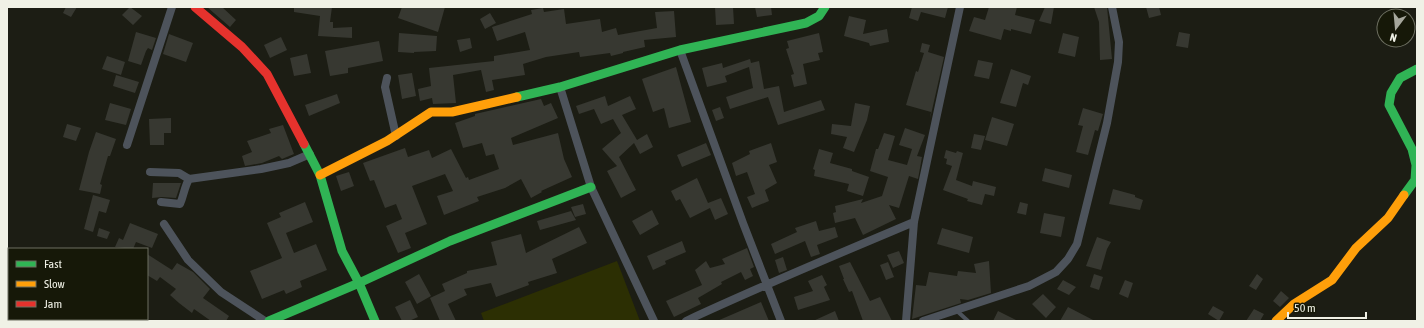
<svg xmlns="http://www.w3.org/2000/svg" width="1424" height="328" font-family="'Asap Condensed',sans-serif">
<rect width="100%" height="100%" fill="#1c1d14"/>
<!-- green -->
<path fill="#2c2f03" d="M617 261 640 321H484L481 313Z"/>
<!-- building -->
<path fill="#373831" d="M66 7H77L71 17 63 13Z
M130 7 142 16 133 25 122 15Z
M207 7H222L236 20 230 27Z
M294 7H332L330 22H333V28L352 27V38L318 36 320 16 294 12Z
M402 7H445L438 32 398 18Z
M715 7H733L734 24 716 25Z
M755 7H771L772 15 757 17Z
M912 7H948L945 18 921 12 918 21 909 18Z
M989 7H1017L1015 15 1035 20 1031 34 1011 29V31L1004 29 1001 40 969 31 974 17 985 20Z
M1045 7H1054L1051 24 1039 21Z
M1094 7H1107L1112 59 1100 60 1099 22Z
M1146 7H1159L1161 15 1149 18Z
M543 8 544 12 564 9 566 24 600 19 602 32 616 28 618 35 657 28 655 12 674 11 676 37 644 40 645 47 623 52V53L611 56 610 53 580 57 579 52 546 57 523 64 525 75 492 80 494 90 486 92 481 70 453 75 456 103 433 104 432 98 420 101 418 89 431 86 429 68 494 61V56L530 50 525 32 497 41 492 27 532 14 531 10Z
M490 13 496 23 485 29 480 19Z
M849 16 866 20 863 34 887 29 889 42 870 46 869 43 844 36Z
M136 32 156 38 152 50 148 48 146 51 141 65 128 61Z
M1179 32 1190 34 1188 48 1176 46Z
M399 33 437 36 436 51 414 52V53L398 52Z
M819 33 823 52 818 53 820 60 803 64 807 84 794 87 791 75 794 74 786 49 789 48 787 41Z
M1063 33 1079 37 1075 57 1058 53Z
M169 34 193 43 186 62 163 54Z
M281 37 287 50 270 58 264 45Z
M470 38 472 48 460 52 457 40Z
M379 41 383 61 348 68V73L330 76 325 51Z
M922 43 930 45 928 52 944 57 930 119 931 112 906 105 916 71 918 72 924 53 920 52Z
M307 54 311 73 294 76 290 58Z
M107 56 125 62 121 75 102 69Z
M750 59 751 63 759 61 764 89 779 86 784 112 821 100 825 110 778 125 768 97 730 109 726 97 753 88 749 67 725 76 727 82 707 87 702 68 722 63 723 68Z
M978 60 993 63 989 79 974 76Z
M676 67 691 122 669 128 664 108 653 112 642 79Z
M1011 69 1031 76 1028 85 1023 83 1016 107 1000 103Z
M412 73 416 96 402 99 398 75Z
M116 75 139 82 135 93 113 86Z
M337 94 340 103 309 116 305 105Z
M605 96 608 106 630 96 636 109 622 115 637 140 647 134 653 147 640 154 634 143 619 157 636 190 621 198 607 171 617 166 602 149 621 133 613 119 601 124 594 109 579 114 576 106Z
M541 99 544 106 551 103 558 118 511 138 513 145 558 133 564 159 572 177 541 191 542 192 531 198 521 179 505 188 477 197 479 201 444 215 437 196 453 191 445 174 412 186 427 224 405 233 411 248 398 253 386 226 402 219 396 204 385 208 374 180 370 181 363 163 405 148 408 157 429 150 432 158 451 149 466 178 468 177 469 180 499 169 494 154 486 156 482 143 463 148 455 123 475 116V114Z
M110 103 131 109 126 125 105 120Z
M855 103 870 106 867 120 854 152 843 148 847 137 831 134 832 124 851 126Z
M720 107 724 118 716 121 712 110Z
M1083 108 1103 114 1098 131 1095 130 1088 155 1076 152 1083 126 1078 125Z
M992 117 1014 124 1007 146 985 140Z
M171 118V133H164V145H150L149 119Z
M67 124 81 128 76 141 63 137Z
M283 125 294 154 282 159 279 156 262 163 245 166 242 156 252 152 247 141 271 133 269 129Z
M905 128 925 135 917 156 922 157 918 179 909 176 899 208 889 205 896 219 863 235 855 218 835 223 833 213 836 212 835 206 863 199 861 203 882 196 888 177 870 171 876 149H878L884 133 895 136 888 160 907 165 912 149 899 145Z
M96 132 116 139 110 156H108L100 184 102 185 100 194 79 190 89 152Z
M974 134 985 136 981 150 971 148Z
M706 143 711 155 682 167 677 155Z
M771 143 777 162 769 165 777 183 765 190 769 201 752 208 747 197 755 194 747 172 736 176 732 163 750 154 749 151Z
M819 149 833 153 830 163 852 169V171L869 177 863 196 847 191 849 184 814 176 815 170 813 169Z
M946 150 956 153 957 151 963 153 956 180 972 186 973 181 996 187 994 196 985 194 982 205 967 201 968 199 943 190 952 166 946 164 947 159 944 158Z
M1045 168 1072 175 1069 188 1042 181Z
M349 172 354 186 341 191 336 176Z
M697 178 708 203 721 198 728 214 715 220 710 208 690 218 680 199 676 201 671 191Z
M153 183H181L176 198 162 197 152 198Z
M1113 189 1135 195V197L1143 200 1140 210 1109 204Z
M93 195 110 200 106 213 99 211 93 232 84 229Z
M305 202 313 222 286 233 294 253 316 244 327 270 300 281 302 287 286 294 284 290 262 299 250 271 282 258 267 223 281 217 279 213Z
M1020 202 1028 204 1026 215 1017 213Z
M583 204 586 214 575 217 571 207Z
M652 210 659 224 640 235 632 221Z
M571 211 576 220 540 230 537 221Z
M1044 213 1065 217 1061 237 1040 233Z
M816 221 819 231 835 227 838 237 817 245 820 254 811 257 805 241 775 254 771 244 797 232 795 228Z
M130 223 158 234 152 248 136 242 133 249 115 247 119 238 123 240Z
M579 227 587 243 552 259 557 273 528 282 529 285 496 297 491 283 464 289 467 295 448 304 456 321H440L430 298 445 291 442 284 467 273V271L497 265 491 242 521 234 526 253Z
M99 228 110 232 107 239 97 236Z
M942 228 973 237 969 253 937 244Z
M1097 237 1111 242 1107 249 1101 270 1086 266Z
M682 241 686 252 665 261 666 264 653 270 647 256Z
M747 248 754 267 750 269 753 276 745 280 741 272 721 282 722 284 698 298 701 304 674 317 666 301 702 285 695 270 706 261 710 268 725 264 722 259Z
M899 251 904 263 893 268 887 255Z
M147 254 172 270 177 263 193 272 210 289 203 298 229 316 226 321H211L194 309 192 313 179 303 170 295 176 289 160 277 157 281 147 275Z
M783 257 787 270 779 273 775 260Z
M989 261 991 293 968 300 960 299 961 303 912 319 916 285 926 286 929 272 957 276 958 271 976 273 974 264Z
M850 262 870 301 880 297 892 321H863L852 291 849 292 843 279H844L839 266Z
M888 262 894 277 886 280 880 265Z
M419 274 431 296 417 304 405 282Z
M1094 274 1103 277 1099 290 1090 287Z
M1257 274 1263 279 1256 290 1249 286Z
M822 275 827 285 824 287 830 300 798 310 794 297 813 291 808 281Z
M1063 280 1076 287 1069 295 1057 289Z
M1125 280 1133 283 1128 298 1119 294Z
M1281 291 1289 298 1280 307 1273 301Z
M1043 294 1056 307 1046 318 1032 304Z
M410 300 418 317 409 321H402L395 307Z
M761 302 769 321H717Z
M1213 306 1224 312 1219 321 1208 314Z
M1068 307 1095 321H1060Z
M1254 309 1264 314 1260 321H1246Z
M835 311 839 321H813Z
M998 311 1018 321H993Z"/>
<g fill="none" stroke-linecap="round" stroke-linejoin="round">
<!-- lane -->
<path stroke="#4d535b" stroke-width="4" d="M957 311 968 321"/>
<!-- street -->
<path stroke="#4d535b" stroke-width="8" d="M680 50 743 223 781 321
M387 78 385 87 396 136
M560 87 591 187 654 321
M127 145 172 7
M150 172 179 173 189 179
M161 202 180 204C184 195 184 188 189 179L261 169 289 163 310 154
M164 224 188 260 221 292 265 321
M686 321C761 286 838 254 914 222
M906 321 914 222 960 7
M923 321 1029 286 1056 272 1068 259 1077 244 1107 123 1118 62 1119 42 1112 7"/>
<!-- fast -->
<path stroke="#30b455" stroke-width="9" d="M517 97 560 87 680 50 806 23 819 16 825 7
M304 144 320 175 342 251 359 283 450 241 591 187
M1404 195 1415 180 1416 165 1412 149 1389 105 1391 93 1400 78 1417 69
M269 321 359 283 375 321"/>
<!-- slow -->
<path stroke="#ff9f0a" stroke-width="9" d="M320 175 387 141 431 112H452L517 97
M1276 321 1294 304 1332 280 1356 248 1388 218 1404 195"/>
<!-- jam -->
<path stroke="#e5322d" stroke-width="9" d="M195 7 242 47 267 74 304 144"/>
</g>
<!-- border -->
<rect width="1424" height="328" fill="none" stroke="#f0f1e6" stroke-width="16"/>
<!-- legend -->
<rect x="8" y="248" width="140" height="72" fill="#161808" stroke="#6d6f61"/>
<rect x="16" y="261" width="20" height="6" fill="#30b455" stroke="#6d6f61"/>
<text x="44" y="268" font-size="12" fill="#f0f1e6">Fast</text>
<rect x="16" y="281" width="20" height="6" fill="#ff9f0a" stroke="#6d6f61"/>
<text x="44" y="288" font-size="12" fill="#f0f1e6">Slow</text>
<rect x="16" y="301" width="20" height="6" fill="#e5322d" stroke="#6d6f61"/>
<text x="44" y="308" font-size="12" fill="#f0f1e6">Jam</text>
<!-- north arrow -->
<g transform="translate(1396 28) rotate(196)"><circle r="19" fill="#161808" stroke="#6d6f61"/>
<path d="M0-3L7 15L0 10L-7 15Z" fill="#a6a79c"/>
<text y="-6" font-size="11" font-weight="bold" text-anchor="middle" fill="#f0f1e6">N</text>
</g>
<!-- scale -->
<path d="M1288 312v6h78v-6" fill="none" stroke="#f0f1e6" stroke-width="2"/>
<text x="1294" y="312" font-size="12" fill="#f0f1e6" stroke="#161808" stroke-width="3" paint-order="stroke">50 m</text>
</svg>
